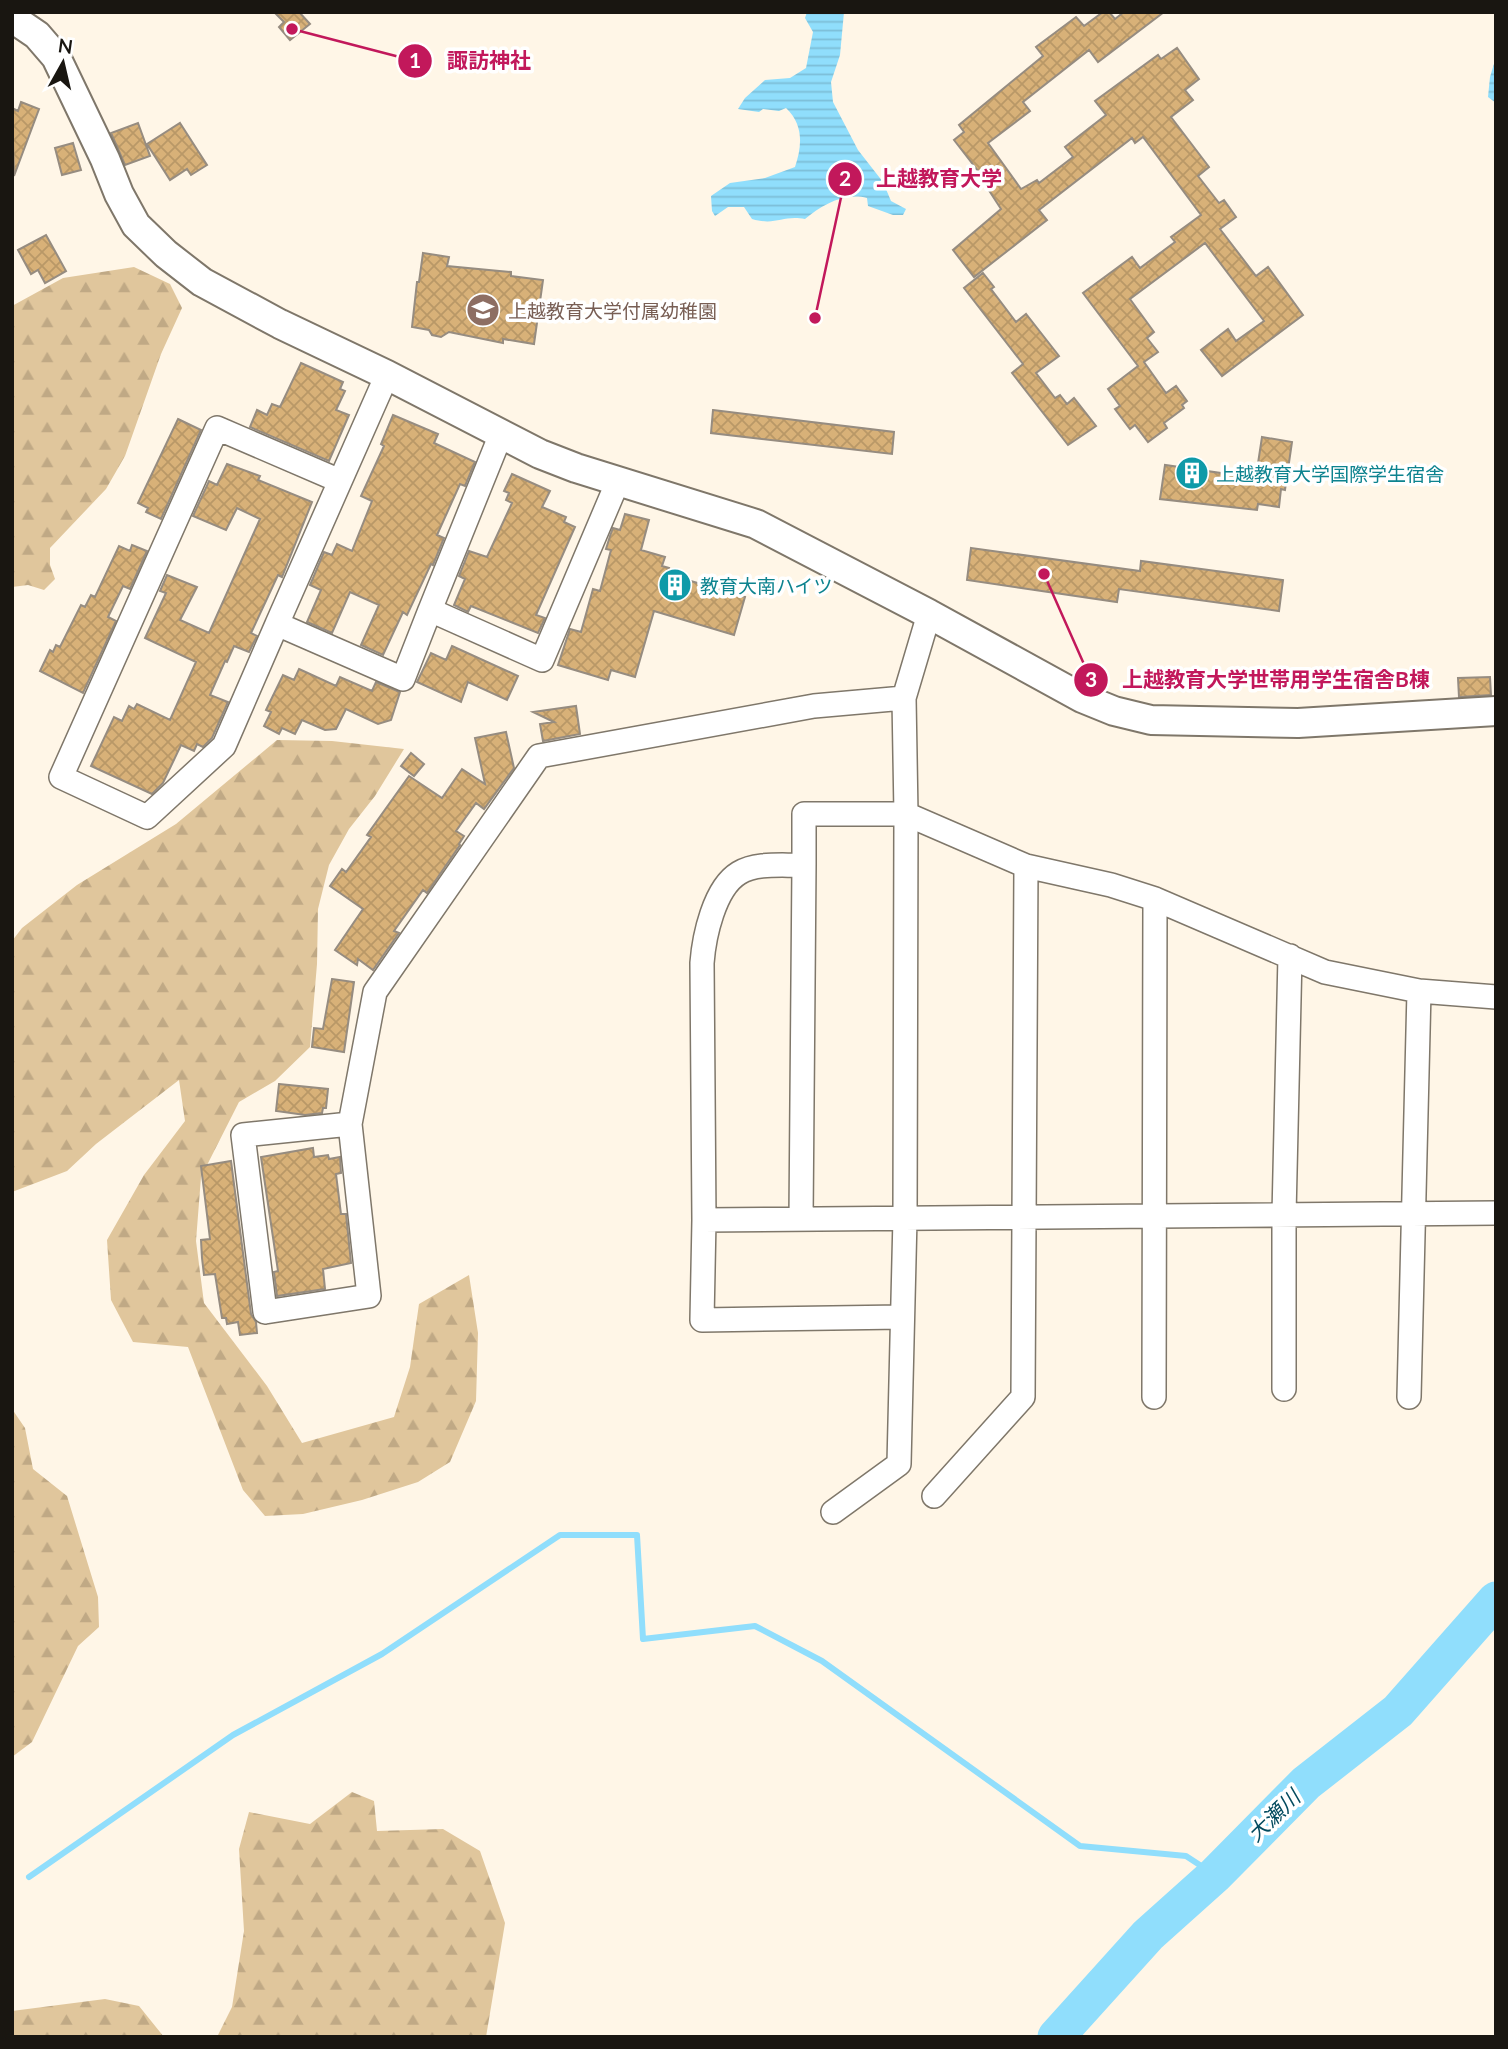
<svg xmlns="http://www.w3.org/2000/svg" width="1508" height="2049" font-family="Lato,'Noto Sans JP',sans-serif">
<defs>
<pattern id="forest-firs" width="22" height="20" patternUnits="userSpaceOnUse" patternTransform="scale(1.75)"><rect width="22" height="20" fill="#e0c69c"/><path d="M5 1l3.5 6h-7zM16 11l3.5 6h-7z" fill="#c0a985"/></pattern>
<pattern id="water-rules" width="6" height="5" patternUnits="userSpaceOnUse" patternTransform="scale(1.75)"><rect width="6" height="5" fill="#90defc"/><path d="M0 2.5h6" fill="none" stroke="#7cbed7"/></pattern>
<pattern id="building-cross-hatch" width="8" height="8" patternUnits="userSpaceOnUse" patternTransform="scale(1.75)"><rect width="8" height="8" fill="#d8b178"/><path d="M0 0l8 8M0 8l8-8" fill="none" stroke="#b99867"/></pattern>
</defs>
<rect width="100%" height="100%" fill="#fff6e7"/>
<!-- forest -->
<path fill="url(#forest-firs)" d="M134 267 170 284 182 308 161 354 125 456 106 489 50 548V565L55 579 44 590 28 585 12 587V306L63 278Z
M277 740 332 741 404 749 375 796 349 829 329 865 318 909 317 964 310 1047 275 1081 239 1102 201 1177 196 1241 204 1303 267 1386 302 1443 394 1417 410 1367 419 1304 469 1275 478 1333 476 1401 450 1462 418 1482 362 1500 303 1514 265 1516 243 1490 188 1347 133 1342 111 1300 107 1240 144 1175 185 1121 179 1080 96 1144 67 1171 12 1192V941L22 928 77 885 176 824Z
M12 1409 25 1428 33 1469 67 1496 98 1597 99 1627 78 1646 32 1742 12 1757Z
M352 1792 374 1801 377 1831 443 1829 480 1851 505 1923 486 2037H217L232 2007 244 1931 239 1849 249 1812 310 1824Z
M105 1999 139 2006 164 2037H12V2011Z"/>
<!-- water -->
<path fill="url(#water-rules)" d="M807 12H844L840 55 831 82 833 102 858 150 883 182 891 201 906 209 903 215H893L868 206 867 198C844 192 822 205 805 219 782 215 776 226 752 219L744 207H728L715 216 712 211 711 196 730 183 765 178 795 167C802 146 804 125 786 108L779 111 763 109 759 112 738 109 745 98 765 80 790 78 806 68 813 32 805 18Z
M1496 57V103L1488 97 1490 77Z"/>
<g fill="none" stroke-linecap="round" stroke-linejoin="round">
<!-- stream -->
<path stroke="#90defc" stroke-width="6" d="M29 1877 233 1735 382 1654 560 1535H637L643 1639 755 1626 822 1661 1080 1846 1186 1856 1215 1875"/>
<!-- river -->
<path stroke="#90defc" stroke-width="37" d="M1056 2037 1148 1935 1215 1875 1306 1783 1398 1711 1496 1600"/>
</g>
<!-- building -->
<path fill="url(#building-cross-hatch)" stroke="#968c80" stroke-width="2" d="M274 12H299L310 24 290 40 279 27 284 22Z
M1103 12H1109L1115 19 1124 12H1164L1098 62 1089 50 1023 102 1030 111 988 143 1021 189 1037 180 1039 183 1073 157 1065 147 1106 115 1095 101 1158 55 1161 59 1177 48 1199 79 1185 90 1193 100 1171 117 1209 167 1198 176 1219 203 1224 200 1236 217 1220 229 1256 276 1268 267 1303 315 1222 376 1201 350 1228 329 1236 341 1264 321 1205 243 1130 299 1154 332 1147 338 1158 352 1144 362 1166 393 1176 386 1187 401 1182 405 1184 408 1164 423 1167 428 1148 442 1135 425 1130 429 1115 409 1120 406 1108 389 1138 366 1083 293 1132 257 1140 268 1175 242 1171 237 1201 215 1143 137 1135 143 1132 138 1039 210 1047 220 974 277 953 250 1001 209 977 172 978 171 954 140 964 132 959 125 1043 56 1036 47 1076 17 1084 26Z
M21 102 39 109 14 176 12 108 18 111Z
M138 123 150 156 125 165 111 133Z
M180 123 207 165 191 175 187 169 170 180 147 144Z
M73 143 81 170 62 175 55 148Z
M46 235 66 271 45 283 38 270 31 274 18 250Z
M423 253 449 257 447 266 511 272V276L543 280 534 344 503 339V343L449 332 441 337 432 335 429 330 412 327 417 282H419Z
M983 273 994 287 991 289 1016 322 1026 314 1059 356 1036 373 1055 398 1060 395 1067 404 1074 398 1096 426 1068 445 1012 373 1023 364 964 288Z
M301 363 343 382 340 389 345 391 336 410 349 415 329 461 250 427 257 410 267 415 272 404 280 407Z
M713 410 894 432 892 454 711 433Z
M393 415 438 434 434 443 475 462 465 486 460 484 437 535 444 538 433 565 431 564 407 615 403 612 383 655 361 645 379 605 350 592 332 633 307 622 321 590 310 585 324 552 332 555 337 544 352 551 372 501 361 496 384 446 381 444Z
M178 419 201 430 161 519 146 512 148 508 138 503Z
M1262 437 1292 442 1285 490 1281 489 1279 507 1258 504 1257 510 1160 499 1165 465 1242 476 1243 468 1257 470Z
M227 464 260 476 258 480 312 502 282 577 278 575 251 633 257 636 249 652 234 646 227 662 225 661 210 695 228 702 212 738 203 747 197 744 194 751 181 745 163 783 152 794 91 766 114 717 122 721 129 706 134 709 137 704 170 720 196 662 145 638 166 593 160 591 167 575 197 587 180 620 209 633 260 519 237 508 226 530 193 516 209 481 217 485Z
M512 474 550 491 542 507 566 517 564 522 575 527 536 615 545 618 538 633 471 606 468 612 454 605 465 579 459 576 469 551 487 557 512 503 506 500 509 493 504 491Z
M625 514 649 520 641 550 665 557 662 566 669 568 667 574 745 597 734 635 654 611 635 677 611 670 608 680 558 665 570 629 581 632 593 589 600 591 611 550 606 549 610 536 613 528 620 530Z
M132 545 147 551 130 589 123 586 108 617 116 621 83 693 40 671 50 650 53 652 56 645 60 647 81 605 85 607 91 595 95 597 119 546 130 551Z
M971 548 1140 571 1141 561 1283 580 1279 611 1119 589 1117 602 967 580Z
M452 646 518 676 507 700 468 682 461 702 417 682 431 653 446 660Z
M299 669 336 686 340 677 372 691 376 682 400 692 391 720 378 724 346 709 336 729 325 730 302 720 295 734 282 728 279 734 264 726 271 712 266 710 283 675 294 680Z
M1490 677 1491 695 1459 697 1458 678Z
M576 706 580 734 543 741 540 724 554 722 533 712Z
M506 732 514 768 484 809 476 803 456 831 464 836 459 844 460 845 427 893 423 890 394 931 399 933 373 970 358 959 357 965 335 950 363 909 330 886 342 869 346 872 371 837 367 835 409 776 442 798 462 769 485 784 475 738Z
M411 753 424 764 414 776 401 766Z
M332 979 354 982 344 1052 312 1047 314 1028 323 1029Z
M279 1084 328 1089 326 1108H323L322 1113 305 1115 276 1111Z
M313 1148 314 1157 328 1155 329 1159 340 1157 341 1173 336 1174 341 1214H346L351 1263 323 1269 325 1289 277 1296 274 1272 278 1271 261 1157Z
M231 1161 251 1314 256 1322 257 1333 240 1335 238 1322 227 1324 226 1318H222L215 1274 204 1275 202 1258 201 1240 210 1239 201 1166Z"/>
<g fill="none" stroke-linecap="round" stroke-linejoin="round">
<defs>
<path id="minor" d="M340 481 217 428 61 777 147 817 224 746 277 624 403 679 430 610 542 660 618 481
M430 610 501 434
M277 624 387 375
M350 1124 243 1135 265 1312 369 1296 350 1124 375 992 539 756 814 706 904 698
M801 1219 804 865
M704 1220 1496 1213
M902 1317 702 1320 704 1220 702 963C704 937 714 888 739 873 757 862 784 866 804 865V814H906L1026 866 1111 885 1155 899 1325 972 1419 991 1496 997
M1284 1389V1215L1290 956
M1154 1397 1155 899
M1409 1397 1419 991
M934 1496 1023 1397 1026 866
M833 1512 899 1464 905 1218 906 814 904 698 929 614"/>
<path id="tertiary" d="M12 18 37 35 56 57 105 159 119 194 136 225 166 254 202 282 280 324 387 375 540 454 576 468 756 524 929 614 1082 698 1114 711 1151 720 1298 723 1496 711"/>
</defs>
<!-- minor casing -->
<use href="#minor" stroke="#7f776a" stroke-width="26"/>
<!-- tertiary casing -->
<use href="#tertiary" stroke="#7f776a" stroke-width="32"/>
<!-- minor -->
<use href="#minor" stroke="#fff" stroke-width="23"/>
<!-- tertiary -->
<use href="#tertiary" stroke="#fff" stroke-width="28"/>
</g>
<!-- icons -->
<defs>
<symbol id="school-disc" viewBox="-11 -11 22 22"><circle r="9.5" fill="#8d6e63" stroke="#fff"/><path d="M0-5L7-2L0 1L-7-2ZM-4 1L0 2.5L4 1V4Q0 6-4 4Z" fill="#fff"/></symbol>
<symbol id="building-disc" viewBox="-11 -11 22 22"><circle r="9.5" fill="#0f9aa8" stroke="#fff"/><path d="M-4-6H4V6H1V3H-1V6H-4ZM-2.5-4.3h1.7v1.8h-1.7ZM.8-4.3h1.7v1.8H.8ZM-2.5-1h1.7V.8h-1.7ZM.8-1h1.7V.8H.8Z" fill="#fff"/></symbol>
</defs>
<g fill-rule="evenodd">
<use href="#school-disc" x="464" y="291" width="38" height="38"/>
<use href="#building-disc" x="1173" y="454" width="38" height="38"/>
<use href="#building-disc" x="656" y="566" width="38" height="38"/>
</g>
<g text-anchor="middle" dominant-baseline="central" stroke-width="7" stroke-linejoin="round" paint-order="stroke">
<!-- education labels -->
<g font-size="19" fill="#785e54" stroke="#fff" text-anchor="start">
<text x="508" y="310">上越教育大学付属幼稚園</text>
</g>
<!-- culture labels -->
<g font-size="19" fill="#0d838f" stroke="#fff" text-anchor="start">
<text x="1216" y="473">上越教育大学国際学生宿舎</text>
<text x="700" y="585">教育大南ハイツ</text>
</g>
<!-- water labels -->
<g font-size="21" font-style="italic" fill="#044b5f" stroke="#fff">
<text transform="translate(1273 1815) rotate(-44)">大瀬川</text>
</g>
</g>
<!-- callouts -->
<path fill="none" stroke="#c2185b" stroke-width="2.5" d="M292 29L415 61M815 318L845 179M1044 574L1091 680"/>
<g fill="#c2185b" stroke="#fff" stroke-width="2.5">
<circle cx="292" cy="29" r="7"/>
<circle cx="815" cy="318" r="7"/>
<circle cx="1044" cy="574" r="7"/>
<circle cx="415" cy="61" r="18"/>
<circle cx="845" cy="179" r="18"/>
<circle cx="1091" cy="680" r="18"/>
</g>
<g font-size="21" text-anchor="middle" font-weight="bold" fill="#fff">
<text x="415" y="68">1</text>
<text x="845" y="186">2</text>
<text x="1091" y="687">3</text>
</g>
<g font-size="21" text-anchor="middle" font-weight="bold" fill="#c2185b" stroke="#fff" stroke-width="7" stroke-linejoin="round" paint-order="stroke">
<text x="489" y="68">諏訪神社</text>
<text x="939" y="186">上越教育大学</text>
<text x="1276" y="687">上越教育大学世帯用学生宿舎B棟</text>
</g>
<!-- border -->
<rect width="1508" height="2049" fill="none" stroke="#191611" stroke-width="28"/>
<!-- north arrow -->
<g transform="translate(63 63) rotate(8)" stroke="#ffffff" stroke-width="5" paint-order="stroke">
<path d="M0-5L12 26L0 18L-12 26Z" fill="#191611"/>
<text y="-10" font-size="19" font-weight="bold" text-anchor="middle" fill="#191611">N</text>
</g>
</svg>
